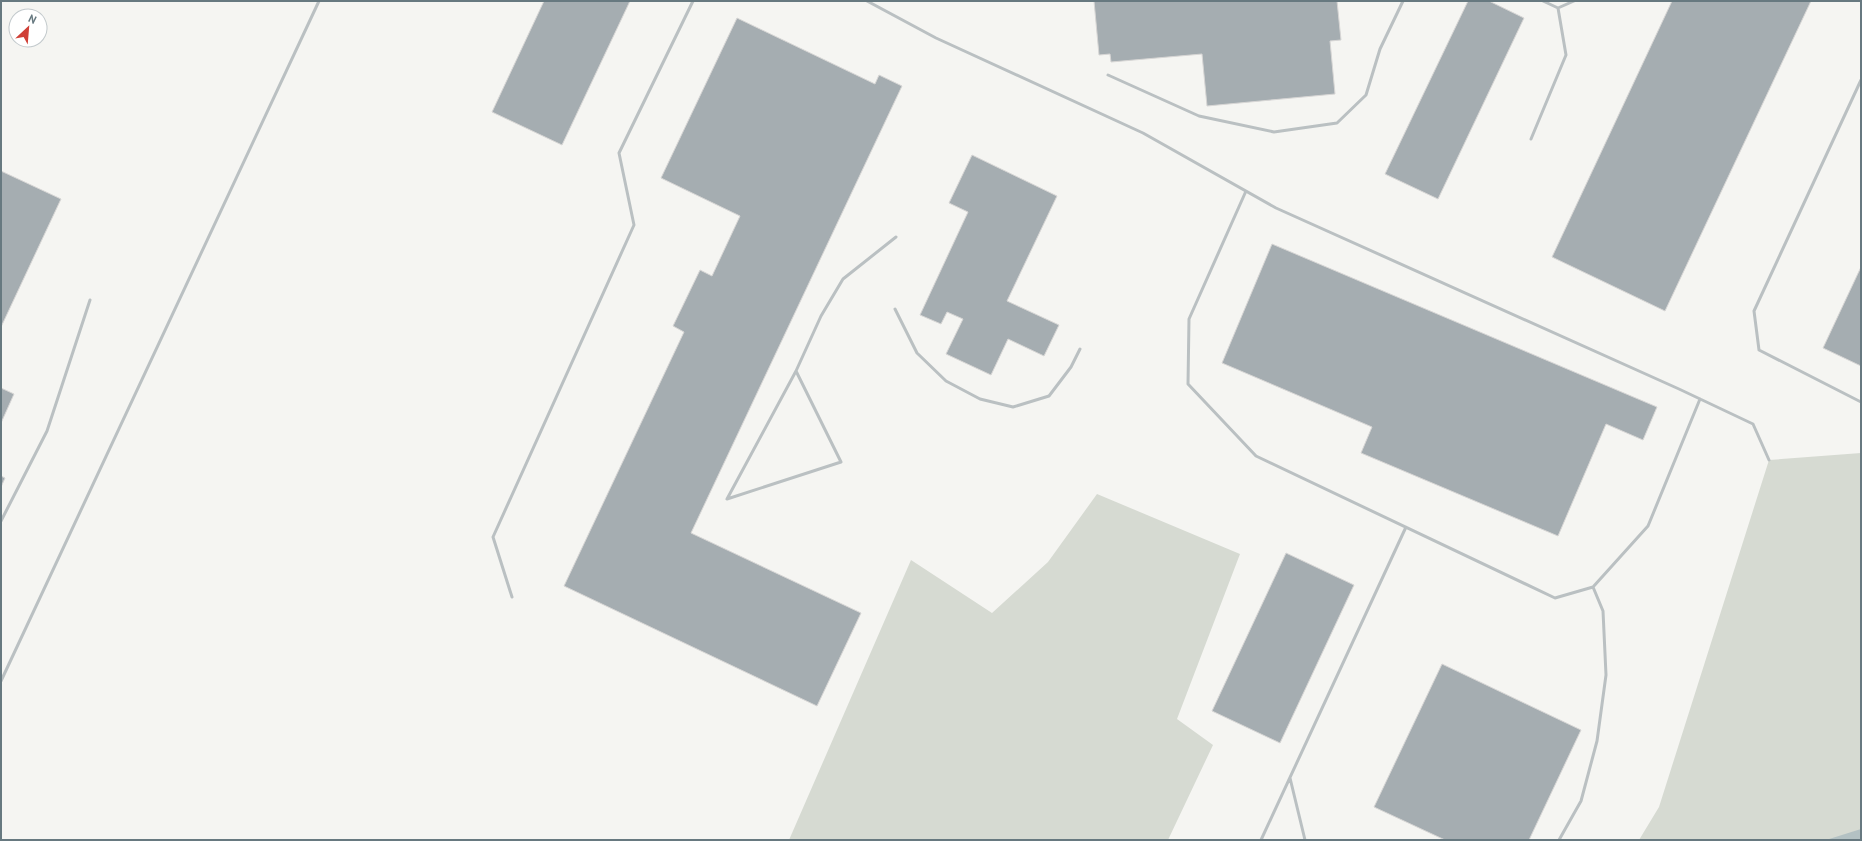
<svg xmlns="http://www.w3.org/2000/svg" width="1862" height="841" font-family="'PT Sans',sans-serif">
<rect width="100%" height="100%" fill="#f5f5f2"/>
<!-- green -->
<path fill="#d6dad2" d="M1861 453V840H1639L1659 807 1769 460Z
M1097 494 1240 554 1177 719 1213 745 1168 840H789L911 560 992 613 1048 562Z"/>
<!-- water -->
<path fill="#b3c1c3" d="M1861 829V840H1826Z"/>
<!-- building -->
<path fill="#a5adb1" stroke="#d7d6d5" d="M544 1H630L562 145 492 112Z
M1094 1H1337L1341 40 1330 41 1335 94 1207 106 1202 54 1111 62 1110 54 1099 55Z
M1468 1H1489L1524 18 1438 199 1385 174Z
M1672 1H1811L1665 311 1552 257Z
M737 18 875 84 879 75 902 86 691 533 861 613 817 706 564 586 684 332 673 326 700 270 712 276 740 216 661 178Z
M972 155 1057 196 1007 301 1059 325 1044 356 1008 339 991 375 946 354 963 319 947 312 941 324 920 315 968 212 949 203Z
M1 171 61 199 1 327Z
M1272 244 1657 407 1643 440 1606 424 1558 536 1361 453 1372 427 1222 363Z
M1861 267V366L1823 348Z
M1 388 14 394 1 423Z
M1 476 5 478 1 487Z
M1286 553 1354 585 1280 743 1212 711Z
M1442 664 1581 730 1529 840H1445L1374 807Z"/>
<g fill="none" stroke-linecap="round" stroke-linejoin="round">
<!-- lane -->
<path stroke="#bac0c2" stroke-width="3" d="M867 1 936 38 1143 133 1276 208 1679 389 1753 424 1769 460
M1558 8 1574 1
M1108 75 1199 116 1274 132 1337 123 1366 95 1380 49 1403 1
M1861 80 1754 311 1759 350 1861 402
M1531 139 1566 55 1558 8 1543 1
M1246 191 1189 319 1188 384 1256 456 1555 598 1593 587 1648 526 1700 399
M895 309 917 353 946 381 980 399 1013 407 1049 396 1071 367 1080 349
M796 371 727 499 841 462 796 371 821 316 843 279 896 237
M1 521 47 431 90 300
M512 597 493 537 634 225 619 153 693 1
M1 681 319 1
M1290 778 1305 840
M1261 840 1406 527
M1559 840 1581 801 1597 741 1606 675 1603 611 1593 587"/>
</g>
<!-- border -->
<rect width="1862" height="841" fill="none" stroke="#677980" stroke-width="4"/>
<!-- north arrow -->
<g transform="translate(28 28) rotate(26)"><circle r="19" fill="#ffffff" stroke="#c2c9cc"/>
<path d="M0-3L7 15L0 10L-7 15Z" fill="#d04037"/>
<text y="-6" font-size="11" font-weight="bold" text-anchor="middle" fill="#677980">N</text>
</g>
</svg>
